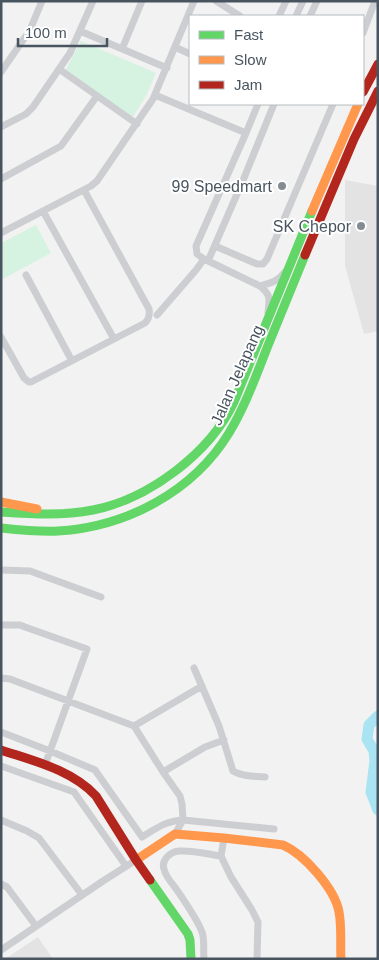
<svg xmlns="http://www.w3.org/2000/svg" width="379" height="960" font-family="Arial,sans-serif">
<rect width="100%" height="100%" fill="#f3f2f2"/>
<!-- education -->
<path fill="#e4e3e4" d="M345 180 378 186V331L364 334 345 266Z
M38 937 53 959H5Z"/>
<!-- green -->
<path fill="#d6f2e0" d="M81 41 156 73 146 96 131 120 65 71Z
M36 225 51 253 1 280V243Z"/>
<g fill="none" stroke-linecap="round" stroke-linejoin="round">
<!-- river -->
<path stroke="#aae3f1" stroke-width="11" d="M378 716 369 725 367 739 374 751 375 761 371 792 378 810"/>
<!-- street -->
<path stroke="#ccced1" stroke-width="7" d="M216 1 240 16
M279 16 286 1
M296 16 303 1
M310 16 317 1
M80 31 167 68
M363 33 375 1
M175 47 190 54
M122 49 142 1
M59 69 137 124
M1 72 30 30 42 1
M155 95 246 133
M258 104 246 133 196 246 197 254 204 259 260 286C272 296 269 299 268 313
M1 127 26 114 33 107 70 53 93 1
M1 179 61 146 97 96
M43 211 114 339
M1 233 91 186 97 181 153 99 194 1
M215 246 257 264H263L267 259 333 104
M208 261 244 178 274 104
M26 275 72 361
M260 286C271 283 277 282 285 272
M157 315 196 270 204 259
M1 337 24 378 29 382H31L145 323C149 319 150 315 149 309L84 190
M1 570 30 571 101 597
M1 625H20L25 627 87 649 45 765
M194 668 219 726 233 771C243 777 254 776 265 777
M1 678 10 679 134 726 163 772 180 796 182 804 183 820 175 834
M134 726 202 686
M1 732 50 751 95 770 142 837C157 828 165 821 183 820L274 829
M1 766 74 792 126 866
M163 772 205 747 224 740
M1 820 27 831 39 838 82 895
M224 838 221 856 231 877 252 910 258 922 257 959
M1 884 7 887 36 926
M1 950 103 881 136 860
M204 959C203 950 205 940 202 932 196 917 183 899 174 886 170 881 165 875 164 869 161 860 170 852 179 851 193 850 207 854 221 856"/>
<!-- fast -->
<path stroke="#63d668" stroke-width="9" d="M1 512C32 514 63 516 93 510 149 499 210 453 234 402L312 211
M1 528C20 530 39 532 58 531 126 527 193 492 229 433 246 405 257 373 269 343 281 313 293 284 305 255
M150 880 188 934 190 940 191 959"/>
<!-- slow -->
<path stroke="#ff974d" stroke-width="9" d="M312 211 358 104
M1 502 37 509
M136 860 175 834 224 838 283 845C304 854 335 889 339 912 342 927 340 944 341 959"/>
<!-- jam -->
<path stroke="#b3261e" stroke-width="9" d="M363 92 378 64
M305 255 354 139 378 91
M1 750C34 761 72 770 96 796L136 860 150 880"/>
</g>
<!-- markers -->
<g fill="#848c93" stroke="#fff" stroke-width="2">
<circle cx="282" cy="186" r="5"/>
<circle cx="361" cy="226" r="5"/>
</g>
<g text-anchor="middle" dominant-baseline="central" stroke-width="4" stroke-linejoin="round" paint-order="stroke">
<!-- poi labels -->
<g font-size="16" fill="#485560" stroke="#fff" text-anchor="end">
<text x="272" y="186">99 Speedmart</text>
<text x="351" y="226">SK Chepor</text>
</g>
<!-- street labels -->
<g font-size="16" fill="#485560" stroke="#fff">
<text transform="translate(237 375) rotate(-66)">Jalan Jelapang</text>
</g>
</g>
<!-- border -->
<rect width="379" height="960" fill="none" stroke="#485560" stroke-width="5"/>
<!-- legend -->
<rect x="189" y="15" width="175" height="90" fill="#ffffff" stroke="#b6bbbf"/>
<rect x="199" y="31" width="25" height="8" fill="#63d668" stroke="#b6bbbf"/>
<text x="234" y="40" font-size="15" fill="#485560">Fast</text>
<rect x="199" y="56" width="25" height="8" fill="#ff974d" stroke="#b6bbbf"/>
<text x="234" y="65" font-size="15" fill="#485560">Slow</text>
<rect x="199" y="81" width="25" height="8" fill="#b3261e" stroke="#b6bbbf"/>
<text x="234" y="90" font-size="15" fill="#485560">Jam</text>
<!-- scale -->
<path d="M18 38v8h89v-8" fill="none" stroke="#485560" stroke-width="2.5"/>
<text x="25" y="38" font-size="15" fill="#485560" stroke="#ffffff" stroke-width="4" paint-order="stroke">100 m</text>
</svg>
